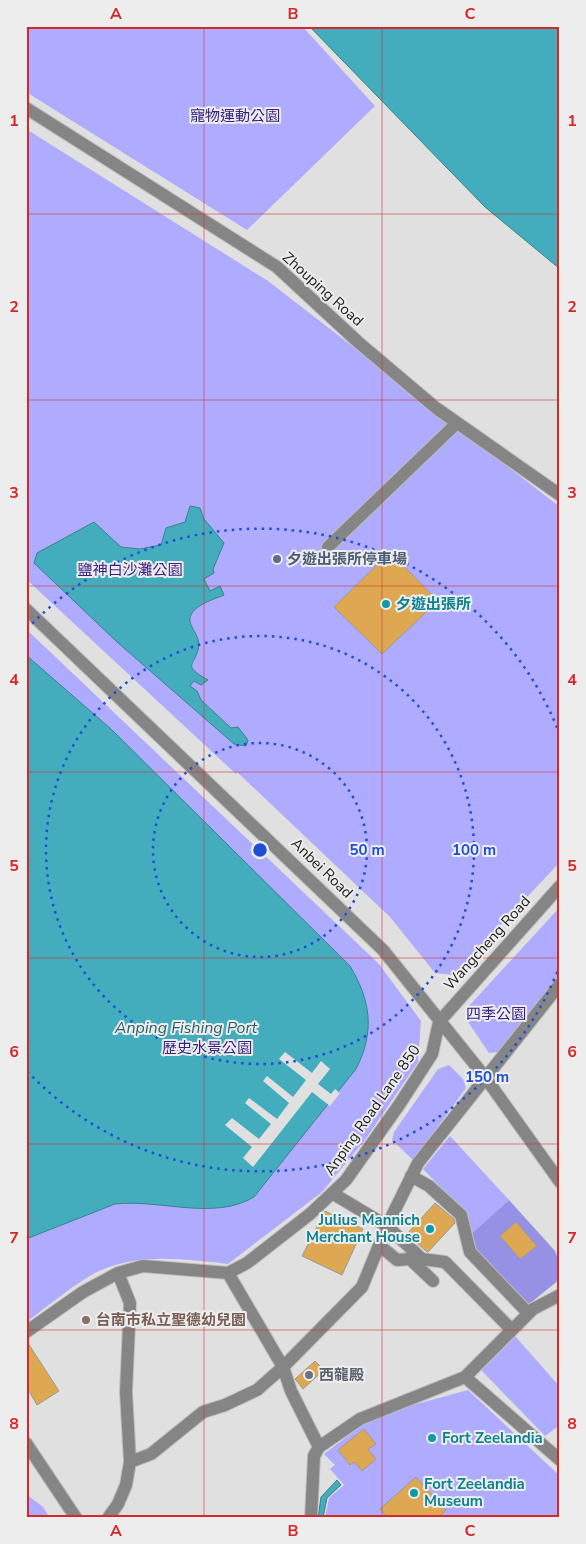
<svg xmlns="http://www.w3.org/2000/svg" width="586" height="1544" font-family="'Nunito Sans','Noto Sans TC',sans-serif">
<rect width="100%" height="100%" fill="#e0e0e1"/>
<!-- green -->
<path fill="#afabfe" d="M26 26H302L375 106 247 230 26 92Z
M26 129 268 281 560 507V862L454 975 435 973 390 917 237 772 236 774 26 579Z
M26 629 379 964 421 1021 418 1062 365 1140 322 1192 228 1264C184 1259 141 1253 99 1271 78 1281 46 1308 26 1322Z
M560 907V976L498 1052 489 1053 468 1022V1007Z
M449 1065 463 1079 466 1088 416 1157 412 1159 392 1140 394 1132 438 1069Z
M450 1136 509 1200 471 1234 466 1213 423 1169Z
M515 1336 560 1387V1425L545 1436 481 1370Z
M468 1390 560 1476V1518H325L329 1498 344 1485 330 1469 335 1465 324 1454 366 1422 391 1411Z
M26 1494 43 1507 50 1518H26Z"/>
<!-- forest -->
<path fill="#9791e5" d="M509 1200 555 1251 560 1265V1279L528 1305 471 1244V1234Z"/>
<!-- water -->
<path fill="#44adbd" stroke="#38828d" d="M309 26H560V269L485 207Z
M190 506 200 508 204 519 224 543 213 569 214 573 204 579 210 591 220 586 224 595C212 600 184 608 191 625 194 632 198 636 199 644 197 666 179 664 208 680L201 685 194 681 190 686 197 691 201 700 231 728 238 727 248 740 246 746 234 744 117 642 34 563 37 553 94 522 121 547 140 549 161 545 166 528 185 522Z
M26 655 111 729 350 966C371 1001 375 1032 356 1069L254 1197C214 1221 160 1199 115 1204L26 1239Z
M337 1480 341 1485 327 1498 323 1518H318L321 1497Z"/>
<!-- pier -->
<path fill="#e0e0e1" d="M285 1052 312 1073 321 1061 330 1069 318 1084 331 1094 335 1089 340 1093 330 1106 312 1092 253 1167 243 1158 252 1147 225 1125 232 1118 259 1139 271 1124 245 1103 249 1098 277 1119 289 1103 263 1081 267 1076 293 1097 306 1080 279 1059Z"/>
<!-- building -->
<path fill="#dda851" stroke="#9b9a99" d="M390 552 438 601 382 654 334 607Z
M435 1203 454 1219 455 1223 428 1252 426 1251 407 1234Z
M325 1211 363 1229 342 1275 302 1256Z
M516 1222 537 1246 520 1259 500 1236Z
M26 1340 59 1391 37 1405 26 1386Z
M315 1361 324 1370 303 1389 295 1379Z
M364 1429 376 1444 368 1449 376 1459 362 1471 354 1462 350 1465 338 1450Z
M416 1477 446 1510 438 1518H388L380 1509Z"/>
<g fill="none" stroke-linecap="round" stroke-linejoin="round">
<defs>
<path id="minor" d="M26 108 277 267 358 342 436 408 560 495
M328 547 457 423
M26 609 383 950 485 1077 560 1182
M411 1176 429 1186 461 1215 470 1252 528 1313
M332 1193 387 1226 422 1259 445 1262 512 1330
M379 1245 397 1260 410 1259 433 1281
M228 1273 283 1367 291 1391 319 1447
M26 1332 83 1292 118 1273 143 1266 228 1273 247 1263 310 1214 346 1180 399 1105 432 1054 439 1022 560 886
M465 1377 533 1309 560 1295
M26 1443 76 1518
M130 1462 151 1454 203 1412 225 1405 257 1390 283 1367 362 1287 387 1226 418 1163 560 984
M108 1518 118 1504 126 1485 130 1462 126 1392 130 1303 118 1273
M311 1518 314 1456 319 1447 360 1419 465 1377 560 1460"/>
</defs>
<!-- minor casing -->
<use href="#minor" stroke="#bdbdbe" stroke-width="14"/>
<!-- minor -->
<use href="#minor" stroke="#848584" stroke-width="12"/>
</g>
<!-- grid -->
<path fill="none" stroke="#d62828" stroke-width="1" stroke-opacity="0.55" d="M204 26V1518M382 26V1518M26 214H560M26 400H560M26 586H560M26 772H560M26 958H560M26 1144H560M26 1330H560"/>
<!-- distance rings -->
<g fill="none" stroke="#1d4ed8" stroke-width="2.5" stroke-dasharray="2.5 5">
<circle cx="260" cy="850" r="107"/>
<circle cx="260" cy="850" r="214"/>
<path d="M560 965A321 321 0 0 1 27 1071M27 629A321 321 0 0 1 560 735"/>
</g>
<!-- markers -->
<circle fill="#5c6f8a" stroke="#ededee" stroke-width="2" cx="277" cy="559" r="5"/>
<g fill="#0f9aa8" stroke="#ededee" stroke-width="2">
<circle cx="386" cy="604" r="5"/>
<circle cx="430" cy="1229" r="5"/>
<circle cx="432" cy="1438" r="5"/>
<circle cx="414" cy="1493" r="5"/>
</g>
<circle fill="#8d6e63" stroke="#ededee" stroke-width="2" cx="86" cy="1320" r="5"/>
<circle fill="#6b7280" stroke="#ededee" stroke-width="2" cx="309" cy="1375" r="5"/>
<g text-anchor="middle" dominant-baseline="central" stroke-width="4" stroke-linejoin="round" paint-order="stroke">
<!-- park labels -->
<g font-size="15" fill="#382182" stroke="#ededee">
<text x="235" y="116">寵物運動公園</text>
<text x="130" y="570">鹽神白沙灘公園</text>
<text x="496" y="1014">四季公園</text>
<text x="207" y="1048">歷史水景公園</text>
</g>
<!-- street labels -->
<g font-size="15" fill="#1d1d1e" stroke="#ededee">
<text transform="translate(323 289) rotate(42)">Zhouping Road</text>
<text transform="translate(322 868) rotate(44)">Anbei Road</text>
<text transform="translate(487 943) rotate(-48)">Wangcheng Road</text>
<text transform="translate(372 1110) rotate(-55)">Anping Road Lane 850</text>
</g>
<!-- service labels -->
<g font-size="15" font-weight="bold" fill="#4e5e75" stroke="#ededee" text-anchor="start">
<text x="287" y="559">夕遊出張所停車場</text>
</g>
<!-- culture labels -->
<g font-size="15" font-weight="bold" fill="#0d838f" stroke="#ededee" text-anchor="start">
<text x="396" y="604">夕遊出張所</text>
<text x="420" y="1220" text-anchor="end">Julius Mannich<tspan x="420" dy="17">Merchant House</tspan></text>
<text x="442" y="1438">Fort Zeelandia</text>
<text x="424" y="1484">Fort Zeelandia<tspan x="424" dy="17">Museum</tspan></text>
</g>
<!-- education labels -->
<g font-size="15" font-weight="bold" fill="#785e54" stroke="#ededee" text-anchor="start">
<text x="96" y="1320">台南市私立聖德幼兒園</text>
</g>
<!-- worship labels -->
<g font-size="15" font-weight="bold" fill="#5b616d" stroke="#ededee" text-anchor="start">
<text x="319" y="1375">西㡣殿</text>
</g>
<!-- water labels -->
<g font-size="16" font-style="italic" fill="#286169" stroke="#ededee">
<text x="186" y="1028">Anping Fishing Port</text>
</g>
</g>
<circle cx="260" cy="850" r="8" fill="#1d4ed8" stroke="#ededee" stroke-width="2.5"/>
<g font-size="15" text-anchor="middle" font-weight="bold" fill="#1d4ed8" stroke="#ededee" stroke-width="4" stroke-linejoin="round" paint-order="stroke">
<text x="367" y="855">50 m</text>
<text x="474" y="855">100 m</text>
<text x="487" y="1082">150 m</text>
</g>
<!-- border -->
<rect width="586" height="1544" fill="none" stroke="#ededee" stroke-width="55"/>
<rect x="28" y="28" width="530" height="1488" fill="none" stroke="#d62828" stroke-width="2"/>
<g font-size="16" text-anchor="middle" font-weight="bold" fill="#d62828">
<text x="116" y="19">A</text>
<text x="293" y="19">B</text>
<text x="470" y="19">C</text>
<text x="14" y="126">1</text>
<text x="572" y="126">1</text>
<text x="14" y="312">2</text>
<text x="572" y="312">2</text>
<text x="14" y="498">3</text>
<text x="572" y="498">3</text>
<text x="14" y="685">4</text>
<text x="572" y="685">4</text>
<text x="14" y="871">5</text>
<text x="572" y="871">5</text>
<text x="14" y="1057">6</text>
<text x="572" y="1057">6</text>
<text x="14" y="1243">7</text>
<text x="572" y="1243">7</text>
<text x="14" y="1429">8</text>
<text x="572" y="1429">8</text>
<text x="116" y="1536">A</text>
<text x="293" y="1536">B</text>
<text x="470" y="1536">C</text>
</g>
</svg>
